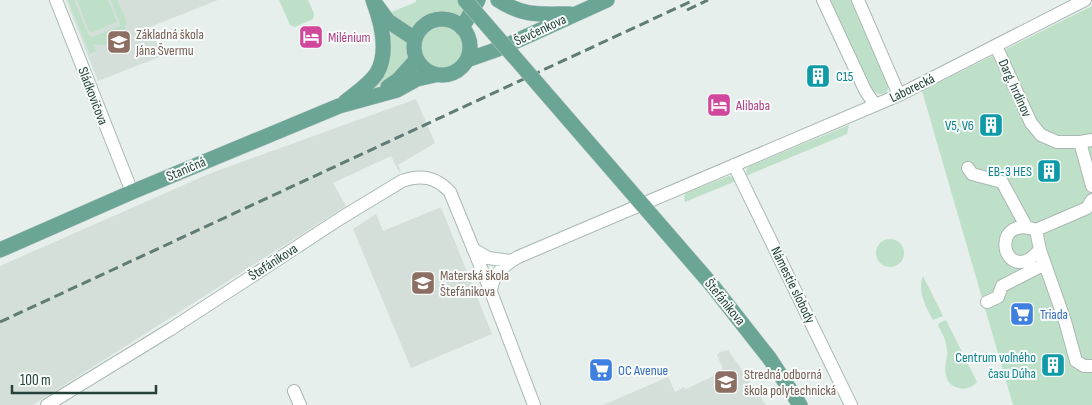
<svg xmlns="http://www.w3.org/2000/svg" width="1092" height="405" font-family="'Sofia Sans Condensed',sans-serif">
<rect width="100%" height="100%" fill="#e6efeb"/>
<!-- built -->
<path fill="#d4dfda" d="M66 0H218L150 27 162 56 98 81Z
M416 99 435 143 398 165 401 171 399 172 391 156 333 183 346 206 33 405H0V266L211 173Z
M441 207 492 334 411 368 353 229 376 214 383 231Z
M728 350 766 405H603L668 377 675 392 684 387 686 389 722 372 721 370 723 369 717 355 720 352Z"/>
<!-- green -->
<path fill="#bfe0c8" d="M68 0H74L88 34 92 37 120 26 119 21 111 0H117C120 7 126 16 126 23 126 40 107 48 93 44L96 51 90 54Z
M77 0H108L117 22 90 33Z
M279 0H308L314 14 313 19 295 27 290 25Z
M416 0H473L460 20C443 12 425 16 415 32L389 13 416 2Z
M831 0H852L890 85 886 93C882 94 878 95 875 92 865 85 838 16 831 0Z
M1092 6V405H1013L922 91Z
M421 48a22 22 0 1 1 44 0a22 22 0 1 1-44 0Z
M391 32C397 32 400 34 405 38 425 54 387 83 374 88Z
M849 125 847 134 746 176 747 168 750 166Z
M729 176 734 178 736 181 685 202 684 197 686 193Z
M876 253a14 14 0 1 1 28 0a14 14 0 1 1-28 0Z
M923 276 943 316 933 320C926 307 917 291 923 276Z
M946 320 977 382C968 393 950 390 946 376 944 369 946 362 947 356 948 345 944 335 938 326L939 323Z"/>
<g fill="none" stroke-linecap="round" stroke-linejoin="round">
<defs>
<path id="minor" d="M56 0 132 192
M823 0 865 90 875 105
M858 0 899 95
M996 46 1031 123 1041 135 1057 142H1080L1092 140
M1080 142 1092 186
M734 165 851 405
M968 168 972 174 1002 182 1026 226
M1092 200 1087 208 1036 230 1040 250 1065 321 1076 361 1084 366H1092
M1036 230C994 214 999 273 1028 260 1032 258 1036 253 1040 250
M473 249 488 258 511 261
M987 302 998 297 1002 286 1045 264
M294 391 300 405
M47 405 171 329 341 218 402 181C421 174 436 177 450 192L491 292
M534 405 491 292C492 275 504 265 518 257L899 95 1085 0"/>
<path id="major" d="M498 0C525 17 539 14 570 14
M377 6 388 21 415 39
M414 47a28 28 0 1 1 56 0a28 28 0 1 1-56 0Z
M462 28 478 0
M467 60 501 48 607 0
M388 87 398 80 416 60
M345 102C356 93 369 85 377 73 389 52 381 21 373 0
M0 250 132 192 339 106 397 90 417 79 435 75
M711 284 770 359 800 405"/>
</defs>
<!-- minor casing -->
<use href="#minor" stroke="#a8b8b2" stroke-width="14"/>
<!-- major casing -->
<use href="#major" stroke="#c2cac8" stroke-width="16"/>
<!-- minor -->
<use href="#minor" stroke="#fff" stroke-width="12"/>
<!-- major -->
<use href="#major" stroke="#6aa596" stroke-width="15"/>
<!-- rail -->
<path stroke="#5f7d75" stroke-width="3" stroke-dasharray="10 5" stroke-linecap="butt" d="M687 10 708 0
M0 322 694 0"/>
<defs>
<path id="major-bridge" d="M465 0 711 284"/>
</defs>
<!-- major-bridge casing -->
<use href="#major-bridge" stroke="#c2cac8" stroke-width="16" stroke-linecap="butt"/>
<!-- major-bridge -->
<use href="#major-bridge" stroke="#6aa596" stroke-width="15"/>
</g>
<!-- icons -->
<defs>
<symbol id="hotel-square" viewBox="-11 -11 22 22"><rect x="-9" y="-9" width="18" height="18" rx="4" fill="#d1479c" stroke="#f7fbf9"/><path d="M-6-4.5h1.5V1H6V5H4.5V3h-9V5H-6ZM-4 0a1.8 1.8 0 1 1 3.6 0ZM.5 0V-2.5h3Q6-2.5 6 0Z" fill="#fff"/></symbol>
<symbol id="school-square" viewBox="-11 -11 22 22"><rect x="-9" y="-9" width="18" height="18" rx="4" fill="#8d6e63" stroke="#f7fbf9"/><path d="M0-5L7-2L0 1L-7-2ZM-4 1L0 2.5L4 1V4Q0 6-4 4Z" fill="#fff"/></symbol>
<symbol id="building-square" viewBox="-11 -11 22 22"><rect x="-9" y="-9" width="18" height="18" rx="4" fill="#0f9aa8" stroke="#f7fbf9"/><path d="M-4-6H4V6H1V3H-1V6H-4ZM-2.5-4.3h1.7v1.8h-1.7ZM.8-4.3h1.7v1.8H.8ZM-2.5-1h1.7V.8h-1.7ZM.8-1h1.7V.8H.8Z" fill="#fff"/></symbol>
<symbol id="supermarket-square" viewBox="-11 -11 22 22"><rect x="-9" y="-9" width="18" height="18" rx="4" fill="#3f7fe0" stroke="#f7fbf9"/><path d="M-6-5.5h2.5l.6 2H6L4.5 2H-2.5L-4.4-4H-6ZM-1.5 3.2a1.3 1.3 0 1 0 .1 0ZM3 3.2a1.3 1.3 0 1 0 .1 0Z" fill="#fff"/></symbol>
</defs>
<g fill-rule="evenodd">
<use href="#hotel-square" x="297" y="23" width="28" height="28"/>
<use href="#school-square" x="105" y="28" width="28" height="28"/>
<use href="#building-square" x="804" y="62" width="28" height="28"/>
<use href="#hotel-square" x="705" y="91" width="28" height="28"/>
<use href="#building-square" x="977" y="111" width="28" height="28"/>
<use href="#building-square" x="1035" y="157" width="28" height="28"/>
<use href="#school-square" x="409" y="269" width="28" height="28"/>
<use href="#supermarket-square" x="1008" y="300" width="28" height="28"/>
<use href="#building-square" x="1039" y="351" width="28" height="28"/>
<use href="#supermarket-square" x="587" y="356" width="28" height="28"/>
<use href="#school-square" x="712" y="368" width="28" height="28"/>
</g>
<g text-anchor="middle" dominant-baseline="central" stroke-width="4" stroke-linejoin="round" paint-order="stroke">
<!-- street labels -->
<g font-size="14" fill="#24423a" stroke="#f7fbf9">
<text transform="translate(540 30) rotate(-25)">Ševčenkova</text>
<text transform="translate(912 88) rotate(-26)">Laborecká</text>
<text transform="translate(1015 88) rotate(66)">Darg. hrdinov</text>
<text transform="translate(93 96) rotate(69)">Sládkovičova</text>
<text transform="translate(186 169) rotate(-23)">Staničná</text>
<text transform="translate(273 262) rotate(-33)">Štefánikova</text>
<text transform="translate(793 285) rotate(64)">Námestie slobody</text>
<text transform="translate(725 302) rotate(51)">Štefánikova</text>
</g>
<!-- education labels -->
<g font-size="14" fill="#785e54" stroke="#f7fbf9" text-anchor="start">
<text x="136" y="34">Základná škola<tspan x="136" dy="16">Jána Švermu</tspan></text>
<text x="440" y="275">Materská škola<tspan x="440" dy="16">Štefánikova</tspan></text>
<text x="744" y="374">Stredná odborná<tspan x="744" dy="16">škola polytechnická</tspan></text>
</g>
<!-- hotel labels -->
<g font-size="14" fill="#b23c85" stroke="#f7fbf9" text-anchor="start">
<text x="328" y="37">Milénium</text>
<text x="736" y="105">Alibaba</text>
</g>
<!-- culture labels -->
<g font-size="14" fill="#0d838f" stroke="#f7fbf9" text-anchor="end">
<text x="836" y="76" text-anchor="start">C15</text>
<text x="974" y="125">V5, V6</text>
<text x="1032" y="171">EB-3 HES</text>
<text x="1036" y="357">Centrum voľného<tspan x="1036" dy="16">času Dúha</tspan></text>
</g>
<!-- shop labels -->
<g font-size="14" fill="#366cbe" stroke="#f7fbf9" text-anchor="start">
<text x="1040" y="314">Triada</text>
<text x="618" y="370">OC Avenue</text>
</g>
</g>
<!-- scale -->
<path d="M12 385v8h144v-8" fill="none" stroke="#24423a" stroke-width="2.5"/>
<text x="20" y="385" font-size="15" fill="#24423a" stroke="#f7fbf9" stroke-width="4" paint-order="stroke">100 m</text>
</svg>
